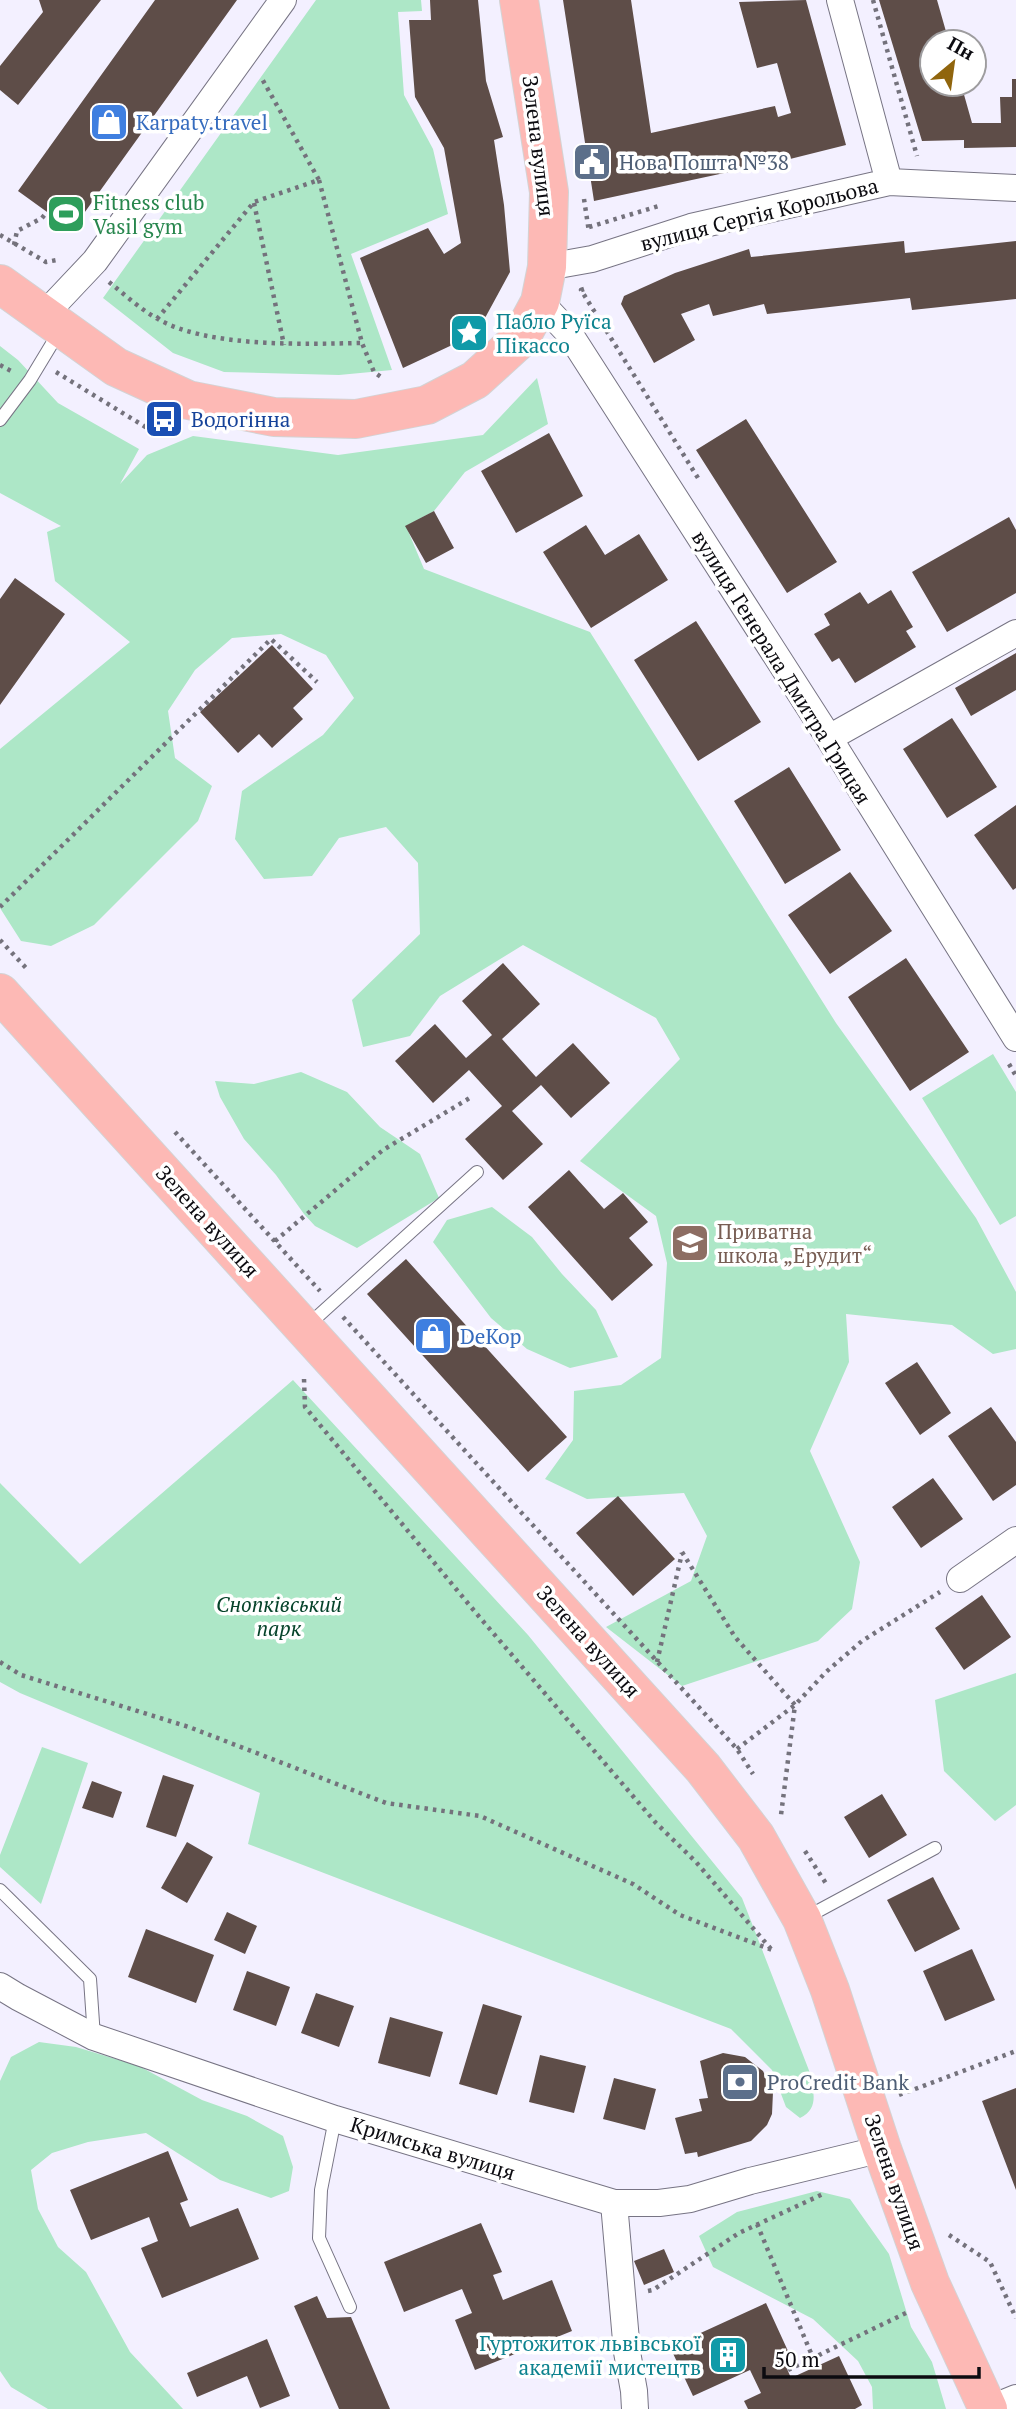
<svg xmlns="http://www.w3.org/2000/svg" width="1016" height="2409" font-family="'PT Serif',serif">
<rect width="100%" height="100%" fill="#f3f0ff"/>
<!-- green -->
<path fill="#ade7c7" d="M316 0H421L422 11 398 12 404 95 433 149 448 214 351 254 392 370 339 375 224 372 173 353 103 298Z
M0 346 18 360 58 403 139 449 120 484 147 455 193 436 338 455 483 435 537 378 548 424 465 472 434 511 406 526 424 569 590 632 836 1023 976 1218 1016 1292V1349L993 1354 952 1325 846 1314 849 1362 810 1451 860 1562 852 1609 818 1641 682 1686 606 1627 691 1581 707 1536 684 1493 587 1499 545 1479 573 1440 574 1391 621 1385 661 1358 667 1263 656 1216 580 1161 680 1059 656 1018 523 945 440 996 410 1036 363 1047 352 1000 420 934 418 863 386 827 339 838 312 876 264 879 235 839 242 791 323 735 354 698 326 655 281 634 232 638 195 670 168 711 175 758 212 786 198 821 94 925 51 946 21 941 0 908V749L130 642 55 581 47 532 61 526 0 493Z
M993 1054 1016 1092V1216L1000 1225 922 1098Z
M301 1072 347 1092 380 1127 420 1154 439 1198 357 1248 315 1226 304 1214 276 1175 244 1139 220 1097 215 1081 254 1084Z
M492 1207 532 1237 562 1274 596 1310 618 1357 570 1368 527 1349 491 1318 433 1242 447 1220Z
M293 1380 528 1635 742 1898 810 2073C813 2091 820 2108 800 2118L786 2107 772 2070 731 2029 248 1844 260 1793 20 1693 0 1682V1483L80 1564Z
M1016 1673V1805L995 1821 944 1771 935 1700Z
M42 1747 88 1763 41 1904 0 1867V1855Z
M39 2042 76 2047 139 2066 202 2100 247 2116 283 2136 293 2167 289 2191 271 2198 220 2180 146 2133 88 2142 52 2153 31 2170 38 2209 58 2247 86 2272 130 2352 183 2409H48L11 2387 0 2371V2081L11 2057Z
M817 2191 850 2199 889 2254 911 2327 932 2362 946 2409H873L872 2387 858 2361 813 2319 713 2267 699 2236 737 2212Z"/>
<!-- building -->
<path fill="#5e4d48" d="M39 0H101L18 105 0 90V66L43 12Z
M155 0H237L72 230 18 191Z
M430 0H478L486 81 503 137 494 140 504 205 510 272 485 318 463 333 465 339 403 368 360 258 428 228 444 254 461 243 444 148 415 97 409 20H431Z
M563 0H631L651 133 775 106 778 117 791 113 777 63 757 68 739 2 806 0 846 145 790 159 594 201Z
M879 0H937L949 42H932V84H961L972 123H1001L1000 97H1012V79H1016V147L964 148V140L922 141Z
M904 241 905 253 1016 241V299L912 310 910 298 767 314 764 304 713 316 709 304 681 314 695 340 654 363 621 304 624 296 675 273 749 249 751 257Z
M746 419 837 562 787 593 696 450Z
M549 433 583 496 516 533 481 471Z
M434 511 454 548 426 563 405 526Z
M1009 517 1016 530V593L947 632 912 572Z
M586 525 605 555 639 534 668 580 591 628 543 552Z
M15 578 65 614 0 705V599Z
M891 590 913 627 906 631 916 647 855 683 839 658 832 662 814 634 830 625 824 614 860 592 868 604Z
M696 621 761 722 698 761 634 660Z
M272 645 313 689 293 708 303 719 272 748 259 734 238 753 200 712Z
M1016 653V690L971 716 955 688Z
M952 718 997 787 947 818 903 749Z
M789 767 841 850 785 884 734 801Z
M1016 805V888L1013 890 974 835Z
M850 872 892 931 830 974 788 915Z
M906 958 969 1052 910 1091 848 997Z
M503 963 540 1004 502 1039 536 1077 573 1043 610 1083 571 1118 541 1085 512 1111 543 1144 503 1180 465 1139 502 1106 469 1070 433 1103 395 1061 435 1024 466 1058 492 1035 462 1001Z
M569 1170 604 1209 623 1193 648 1222 629 1238 653 1265 612 1301 528 1207Z
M406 1259 567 1437 528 1472 367 1294Z
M917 1362 951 1413 920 1435 885 1383Z
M991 1407 1016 1442V1485L993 1501 948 1436Z
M933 1478 963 1519 921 1548 892 1507Z
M618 1496 675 1559 633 1596 576 1533Z
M982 1595 1011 1637 964 1670 935 1628Z
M163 1775 194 1785 176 1837 146 1827Z
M92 1781 122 1792 113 1818 82 1808Z
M882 1794 907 1835 869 1858 844 1817Z
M187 1842 213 1857 187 1903 161 1888Z
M933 1877 960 1929 915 1952 887 1900Z
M227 1912 257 1926 245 1954 214 1940Z
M146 1929 214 1955 196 2003 128 1977Z
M972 1949 995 2000 945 2021 923 1971Z
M247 1971 290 1987 276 2026 233 2010Z
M316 1993 354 2006 339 2047 301 2033Z
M483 2004 522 2016 497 2095 459 2084Z
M390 2017 443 2032 430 2077 378 2063Z
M723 2053 745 2057 763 2071 773 2092 772 2114 767 2125 751 2141 698 2157 697 2152 685 2154 675 2118 702 2111 699 2099 708 2098 700 2061Z
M540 2055 586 2066 574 2113 529 2102Z
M614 2078 656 2089 645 2130 603 2119Z
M1016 2088V2190L982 2101Z
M168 2151 188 2200 180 2203 190 2227 238 2208 259 2259 162 2298 141 2248 158 2241 149 2217 91 2240 70 2190Z
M481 2223 502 2272 493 2275 503 2300 552 2280 572 2331 475 2370 455 2320 472 2313 462 2289 404 2312 384 2262Z
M664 2249 674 2272 644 2285 634 2261Z
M317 2296 327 2318 351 2317 390 2409H339L294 2306Z
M766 2303 788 2351 781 2355 791 2378 839 2356 862 2405 855 2409H748L744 2401 761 2393 750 2370 693 2396 670 2347Z
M267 2339 290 2396 260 2408 247 2376 197 2397 187 2373Z"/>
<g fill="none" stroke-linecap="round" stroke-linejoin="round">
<defs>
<path id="service" d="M0 420 30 380 59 332
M306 1327 477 1172
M0 1890 90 1979 94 2037
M805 1918 935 1848
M335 2119 321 2190 319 2238 350 2307"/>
<path id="minor" d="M840 0 889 182
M547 267 592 259 691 227 889 182 1016 188
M540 302 569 333 829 738 1016 1038
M44 315 95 261 283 0
M829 738 1016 633
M960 1579 1016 1540
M0 1986 18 1997 94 2037 335 2119 614 2203H659L690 2199 750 2181 882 2149
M614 2203 627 2352 634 2391 635 2409
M989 2409 1016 2398"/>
<path id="primary" d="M0 284 116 367 188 400 274 417 356 419 427 405 475 380 520 339 540 302 547 267 549 192 519 0
M0 993 703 1768 756 1837 802 1919 830 1990 882 2149 930 2283 988 2409"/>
</defs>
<!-- service casing -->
<use href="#service" stroke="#777484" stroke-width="14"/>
<!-- minor casing -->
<use href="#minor" stroke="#777484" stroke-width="28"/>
<!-- primary casing -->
<use href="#primary" stroke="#d3d3d4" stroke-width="40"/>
<!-- path -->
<path stroke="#74727c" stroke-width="4.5" stroke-dasharray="3.5 5" stroke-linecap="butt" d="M873 0 917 156
M319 180 362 343 374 372 384 379
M584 199 589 232
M254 203 284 345
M589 227 662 205
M0 235 46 262 57 260
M14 245 17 231 42 218 47 212
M109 282C124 294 139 308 156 318 207 348 303 344 362 343
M584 289 581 290 698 478
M157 319 254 202 319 180 261 77
M0 365 13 372
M56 372 152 431 178 433
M0 907 271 639 317 682
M0 940 28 970
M1009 1064 1016 1076
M175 1132 320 1291
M275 1241 383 1150 473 1096
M343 1317 737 1749 753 1774
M304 1379 305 1407 476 1613 656 1823 696 1862 771 1949
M682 1552 735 1637 795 1705 781 1815
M0 1662 21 1675 189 1727 386 1803 480 1816 633 1884 680 1915 772 1950
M657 1662 682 1553
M737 1749 795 1705 826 1672 862 1641 940 1592
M805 1851 827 1885
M899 2095 1016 2051
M757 2224 813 2358
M949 2235 990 2262 1016 2318
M648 2291 653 2290 739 2233 823 2194
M788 2370 908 2312"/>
<!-- service -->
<use href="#service" stroke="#fff" stroke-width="12"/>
<!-- minor -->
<use href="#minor" stroke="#fff" stroke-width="26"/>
<!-- primary -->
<use href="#primary" stroke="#fdb9b5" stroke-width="38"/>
</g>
<!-- icons -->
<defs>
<symbol id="shop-square" viewBox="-11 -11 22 22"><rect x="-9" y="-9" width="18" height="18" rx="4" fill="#3f7fe0" stroke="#fff"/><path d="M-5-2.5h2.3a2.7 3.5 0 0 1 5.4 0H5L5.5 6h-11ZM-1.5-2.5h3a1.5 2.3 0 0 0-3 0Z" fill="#fff"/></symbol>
<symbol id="civic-square" viewBox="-11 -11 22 22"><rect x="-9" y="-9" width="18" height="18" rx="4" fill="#5c6f8a" stroke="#fff"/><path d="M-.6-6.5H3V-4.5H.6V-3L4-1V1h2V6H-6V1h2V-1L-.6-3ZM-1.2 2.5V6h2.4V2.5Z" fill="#fff"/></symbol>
<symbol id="stadium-square" viewBox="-11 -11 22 22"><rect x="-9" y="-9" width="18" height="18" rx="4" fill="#2e9e5b" stroke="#fff"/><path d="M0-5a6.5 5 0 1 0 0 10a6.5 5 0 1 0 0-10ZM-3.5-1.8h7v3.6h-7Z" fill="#fff"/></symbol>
<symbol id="sight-square" viewBox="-11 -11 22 22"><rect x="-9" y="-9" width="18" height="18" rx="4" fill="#0f9aa8" stroke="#fff"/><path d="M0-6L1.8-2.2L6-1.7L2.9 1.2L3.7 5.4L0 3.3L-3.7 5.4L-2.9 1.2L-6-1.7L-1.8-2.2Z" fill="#fff"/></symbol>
<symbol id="bus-square" viewBox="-11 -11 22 22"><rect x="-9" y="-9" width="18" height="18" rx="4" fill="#1a4fb4" stroke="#fff"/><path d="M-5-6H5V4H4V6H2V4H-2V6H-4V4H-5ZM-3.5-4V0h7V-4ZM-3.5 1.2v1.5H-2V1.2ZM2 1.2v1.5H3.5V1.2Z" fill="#fff"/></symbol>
<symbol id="school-square" viewBox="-11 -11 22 22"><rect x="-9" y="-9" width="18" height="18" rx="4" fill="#8d6e63" stroke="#fff"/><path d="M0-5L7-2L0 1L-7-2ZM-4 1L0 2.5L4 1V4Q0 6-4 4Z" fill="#fff"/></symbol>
<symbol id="bank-square" viewBox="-11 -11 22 22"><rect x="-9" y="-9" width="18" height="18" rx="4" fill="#5c6f8a" stroke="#fff"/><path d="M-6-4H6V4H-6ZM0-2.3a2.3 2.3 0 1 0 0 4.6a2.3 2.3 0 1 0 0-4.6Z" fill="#fff"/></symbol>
<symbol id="building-square" viewBox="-11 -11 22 22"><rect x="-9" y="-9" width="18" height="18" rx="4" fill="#0f9aa8" stroke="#fff"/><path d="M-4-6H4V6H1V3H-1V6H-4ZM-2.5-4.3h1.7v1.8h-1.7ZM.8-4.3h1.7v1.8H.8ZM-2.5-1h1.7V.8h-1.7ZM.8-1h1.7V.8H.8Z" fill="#fff"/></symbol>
</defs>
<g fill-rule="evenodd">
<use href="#shop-square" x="87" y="100" width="44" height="44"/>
<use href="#civic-square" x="570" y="140" width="44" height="44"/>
<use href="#stadium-square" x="44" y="192" width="44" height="44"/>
<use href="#sight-square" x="447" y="311" width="44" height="44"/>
<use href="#bus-square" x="142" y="397" width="44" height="44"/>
<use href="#school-square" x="668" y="1221" width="44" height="44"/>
<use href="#shop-square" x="411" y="1314" width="44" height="44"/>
<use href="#bank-square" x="718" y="2060" width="44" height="44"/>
<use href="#building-square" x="706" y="2333" width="44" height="44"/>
</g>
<g text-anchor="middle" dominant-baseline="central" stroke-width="7" stroke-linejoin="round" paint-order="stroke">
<!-- shop labels -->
<g font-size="21" fill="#366cbe" stroke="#fff" text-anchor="start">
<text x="136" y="122">Karpaty.travel</text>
<text x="460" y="1336">DeKop</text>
</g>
<!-- street labels -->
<g font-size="21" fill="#0c0b10" stroke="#fff">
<text transform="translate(539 146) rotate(83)">Зелена вулиця</text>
<text transform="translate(759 214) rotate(-14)">вулиця Сергія Корольова</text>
<text transform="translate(782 667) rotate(58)">вулиця Генерала Дмитра Грицая</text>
<text transform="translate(208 1221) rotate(48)">Зелена вулиця</text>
<text transform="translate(589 1641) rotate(48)">Зелена вулиця</text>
<text transform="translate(433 2148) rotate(17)">Кримська вулиця</text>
<text transform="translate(895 2182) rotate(71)">Зелена вулиця</text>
</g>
<!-- service labels -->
<g font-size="21" fill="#4e5e75" stroke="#fff" text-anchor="start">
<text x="619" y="162">Нова Пошта №38</text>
<text x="767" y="2082">ProCredit Bank</text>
</g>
<!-- leisure labels -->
<g font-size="21" fill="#27864d" stroke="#fff" text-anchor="start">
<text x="93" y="202">Fitness club<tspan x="93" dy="24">Vasil gym</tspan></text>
</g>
<!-- culture labels -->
<g font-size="21" fill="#0d838f" stroke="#fff" text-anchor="start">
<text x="496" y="321">Пабло Руїса<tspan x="496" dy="24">Пікассо</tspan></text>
<text x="701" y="2343" text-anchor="end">Гуртожиток львівської<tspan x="701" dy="24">академії мистецтв</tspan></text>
</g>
<!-- transit labels -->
<g font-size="21" fill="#164399" stroke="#fff" text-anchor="start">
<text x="191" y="419">Водогінна</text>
</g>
<!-- education labels -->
<g font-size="21" fill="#785e54" stroke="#fff" text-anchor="start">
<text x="717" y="1231">Приватна<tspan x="717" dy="24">школа „Ерудит“</tspan></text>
</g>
<!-- park labels -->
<g font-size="21" font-style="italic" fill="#06432a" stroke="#fff">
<text x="279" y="1604">Снопківський<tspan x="279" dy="24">парк</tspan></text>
</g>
</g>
<!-- north arrow -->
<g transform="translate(953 63) rotate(29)"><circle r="33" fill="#ffffff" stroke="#9e9d9f" stroke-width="2"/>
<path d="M0-5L12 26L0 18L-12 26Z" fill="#90650d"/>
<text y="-10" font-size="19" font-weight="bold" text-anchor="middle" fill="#0c0b10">Пн</text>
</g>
<!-- scale -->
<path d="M764 2367v10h215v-10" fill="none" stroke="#0c0b10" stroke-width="3.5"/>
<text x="774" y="2367" font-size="21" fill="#0c0b10" stroke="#ffffff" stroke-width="5" paint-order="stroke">50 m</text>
</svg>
